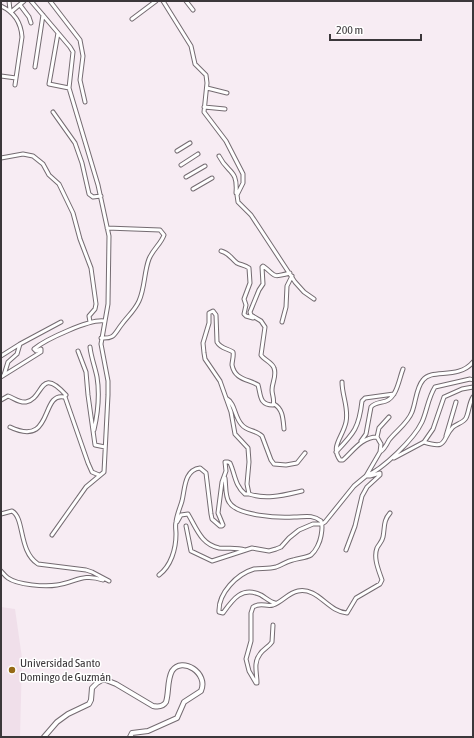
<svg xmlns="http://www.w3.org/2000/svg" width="474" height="738" font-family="'Asap Condensed',sans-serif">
<rect width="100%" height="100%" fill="#f7ecf3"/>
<!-- built -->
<path fill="#f0dfea" d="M1 607 15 609 22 658 20 737H1Z"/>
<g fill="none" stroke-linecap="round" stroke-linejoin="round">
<defs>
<path id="minor" d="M9 1 10 10
M31 1 70 47 73 52 69 88 98 185 109 236 108 304 101 344 108 381V395L104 472 86 487 52 535
M50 1 80 40 83 56 80 80 85 102
M163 1 191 46 195 64 206 75 207 83 204 112 226 141 243 174V183L237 195 238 202 251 215 295 282 304 292 314 299
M186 1 193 10
M20 5 29 17 31 23
M1 6C14 12 21 22 22 37L15 85
M11 12 24 1
M132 19 156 1
M58 33 49 84 69 88
M35 67 43 15
M1 76 16 78
M207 88 227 93
M204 107 225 109
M53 112 75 143 82 163 89 194 93 197 101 196
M177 151 190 143
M219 156C228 174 238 169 236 193
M1 158 23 154 33 156 43 164 49 175 59 184 73 213 80 239 91 268 96 304 95 309 89 316 90 322
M181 165 198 154
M186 177 205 166
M193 189 212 178
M221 251C229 253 231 258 237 263 241 265 245 265 249 268L250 283 244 299 246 305 244 314 246 316 253 318
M282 322 286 307 287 286 292 276
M101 338C115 339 114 334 122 324 128 316 135 310 139 301 145 288 144 272 149 259 153 249 161 244 164 235L160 230 107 228
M90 347C91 357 95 367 97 377 100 395 98 412 94 430
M78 351 86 372 88 395 95 445 105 447
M1 356 20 344
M4 375 8 362 17 354 20 344 61 322
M1 377 41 352V349L36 351 34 349C46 339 90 319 104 321
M65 397 88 463 92 472 99 475
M226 398C236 404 234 417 242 425 247 431 256 430 262 436L271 460 274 464 286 465 297 463 305 453
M1 400 8 396C14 398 19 403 26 402 44 399 39 365 66 395L64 397C40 392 54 448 10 427
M274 404C283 409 283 419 284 429
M446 436 456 402
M377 437 379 428 389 417
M361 441 366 434 371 407C375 402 381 403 386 401 397 397 399 379 403 369
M424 442C449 450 441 439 453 427 457 424 464 422 466 418 469 412 469 403 473 397
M336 452C354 433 359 428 362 401L365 398 394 394
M380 452C384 450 387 444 389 440 396 431 408 423 412 412 416 402 416 388 423 380 432 368 458 380 473 362
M394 458 424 442 433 429 444 397 462 389 473 387
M366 476C383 469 414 439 422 422 427 411 428 398 435 387L470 379 473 380
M225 478C226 485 225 496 229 502 237 516 279 518 294 517 304 517 312 514 321 521 323 526 322 530 321 536 320 542 316 551 311 555 306 558 299 558 293 560 287 561 282 565 276 567 269 569 261 568 254 569 237 574 218 593 219 612L223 613C233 599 242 586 261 595 266 598 270 602 275 603
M249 494C267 500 284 495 302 491
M1 514 12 511C25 518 18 551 38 564L86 570 92 572 109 581
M177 522 181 515 188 514C197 529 201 544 219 548 228 549 236 547 245 550
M186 526 191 551 212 561 252 548 269 551 276 549 281 547 289 538 299 530 313 524H322L325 522 354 486 366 476 380 452 381 444 377 437C362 437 353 451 343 460H340C330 446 343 437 346 422 349 408 342 396 342 382
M346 550 355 526 362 496 367 487 380 475V473L370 476H367
M1 571C3 573 5 576 8 578 18 585 45 587 57 585 76 582 83 573 103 580
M159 575C171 566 176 549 176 534 176 530 175 526 176 522 177 514 180 508 182 501 185 489 184 470 200 468L206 473 211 514 212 519 220 526H222L223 525 218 513 222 482 226 471 225 462H228L230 463C235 474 235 486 245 494H249L247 484 249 462 248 448 235 434 231 412 220 381 205 359 204 353 203 343 209 323V313L213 311 216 315 217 342C221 349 227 348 233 352 234 356 232 361 232 365 235 380 248 379 258 385 261 395 259 405 273 405 275 400 272 395 272 390 272 382 277 376 274 368 272 362 264 360 261 355L265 327 261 321 251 315 250 312 259 290 263 284 262 267 263 266C277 276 270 278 290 273
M273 625 272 642C269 647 263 649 260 654 253 663 257 673 257 683H256L249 671 246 659 251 641V613L253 607C261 602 266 607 273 605 282 602 288 593 298 591 318 587 328 612 347 613L356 598 380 584 382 580C379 571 373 558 377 548 379 544 382 542 383 537 385 527 383 521 390 513"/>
<path id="major" d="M44 737 57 722 68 714 89 704 91 700 92 688 97 683 102 680H106L116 684 153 706C158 707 163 707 166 702 169 693 167 680 172 671 182 656 209 673 201 691L184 702 177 718 148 731 132 733 130 737"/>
</defs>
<!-- minor casing -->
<use href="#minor" stroke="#746b71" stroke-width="5"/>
<!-- major casing -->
<use href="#major" stroke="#746b71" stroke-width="6"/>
<!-- minor -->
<use href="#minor" stroke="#fff" stroke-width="3"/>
<!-- major -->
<use href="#major" stroke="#fff" stroke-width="4"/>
</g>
<!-- markers -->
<circle fill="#956915" stroke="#fff" stroke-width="1.5" cx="12" cy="670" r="4"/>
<g text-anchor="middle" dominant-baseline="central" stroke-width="3" stroke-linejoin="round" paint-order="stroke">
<!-- poi labels -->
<g font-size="12" fill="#3b373a" stroke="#fff" text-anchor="start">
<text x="20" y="663">Universidad Santo<tspan x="20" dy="14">Domingo de Guzmán</tspan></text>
</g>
</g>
<!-- border -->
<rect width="474" height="738" fill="none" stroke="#3b373a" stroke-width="4"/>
<!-- scale -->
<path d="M330 34v6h91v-6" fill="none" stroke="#3b373a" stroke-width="2"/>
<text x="336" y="34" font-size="12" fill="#3b373a" stroke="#ffffff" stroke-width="3" paint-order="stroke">200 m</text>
</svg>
